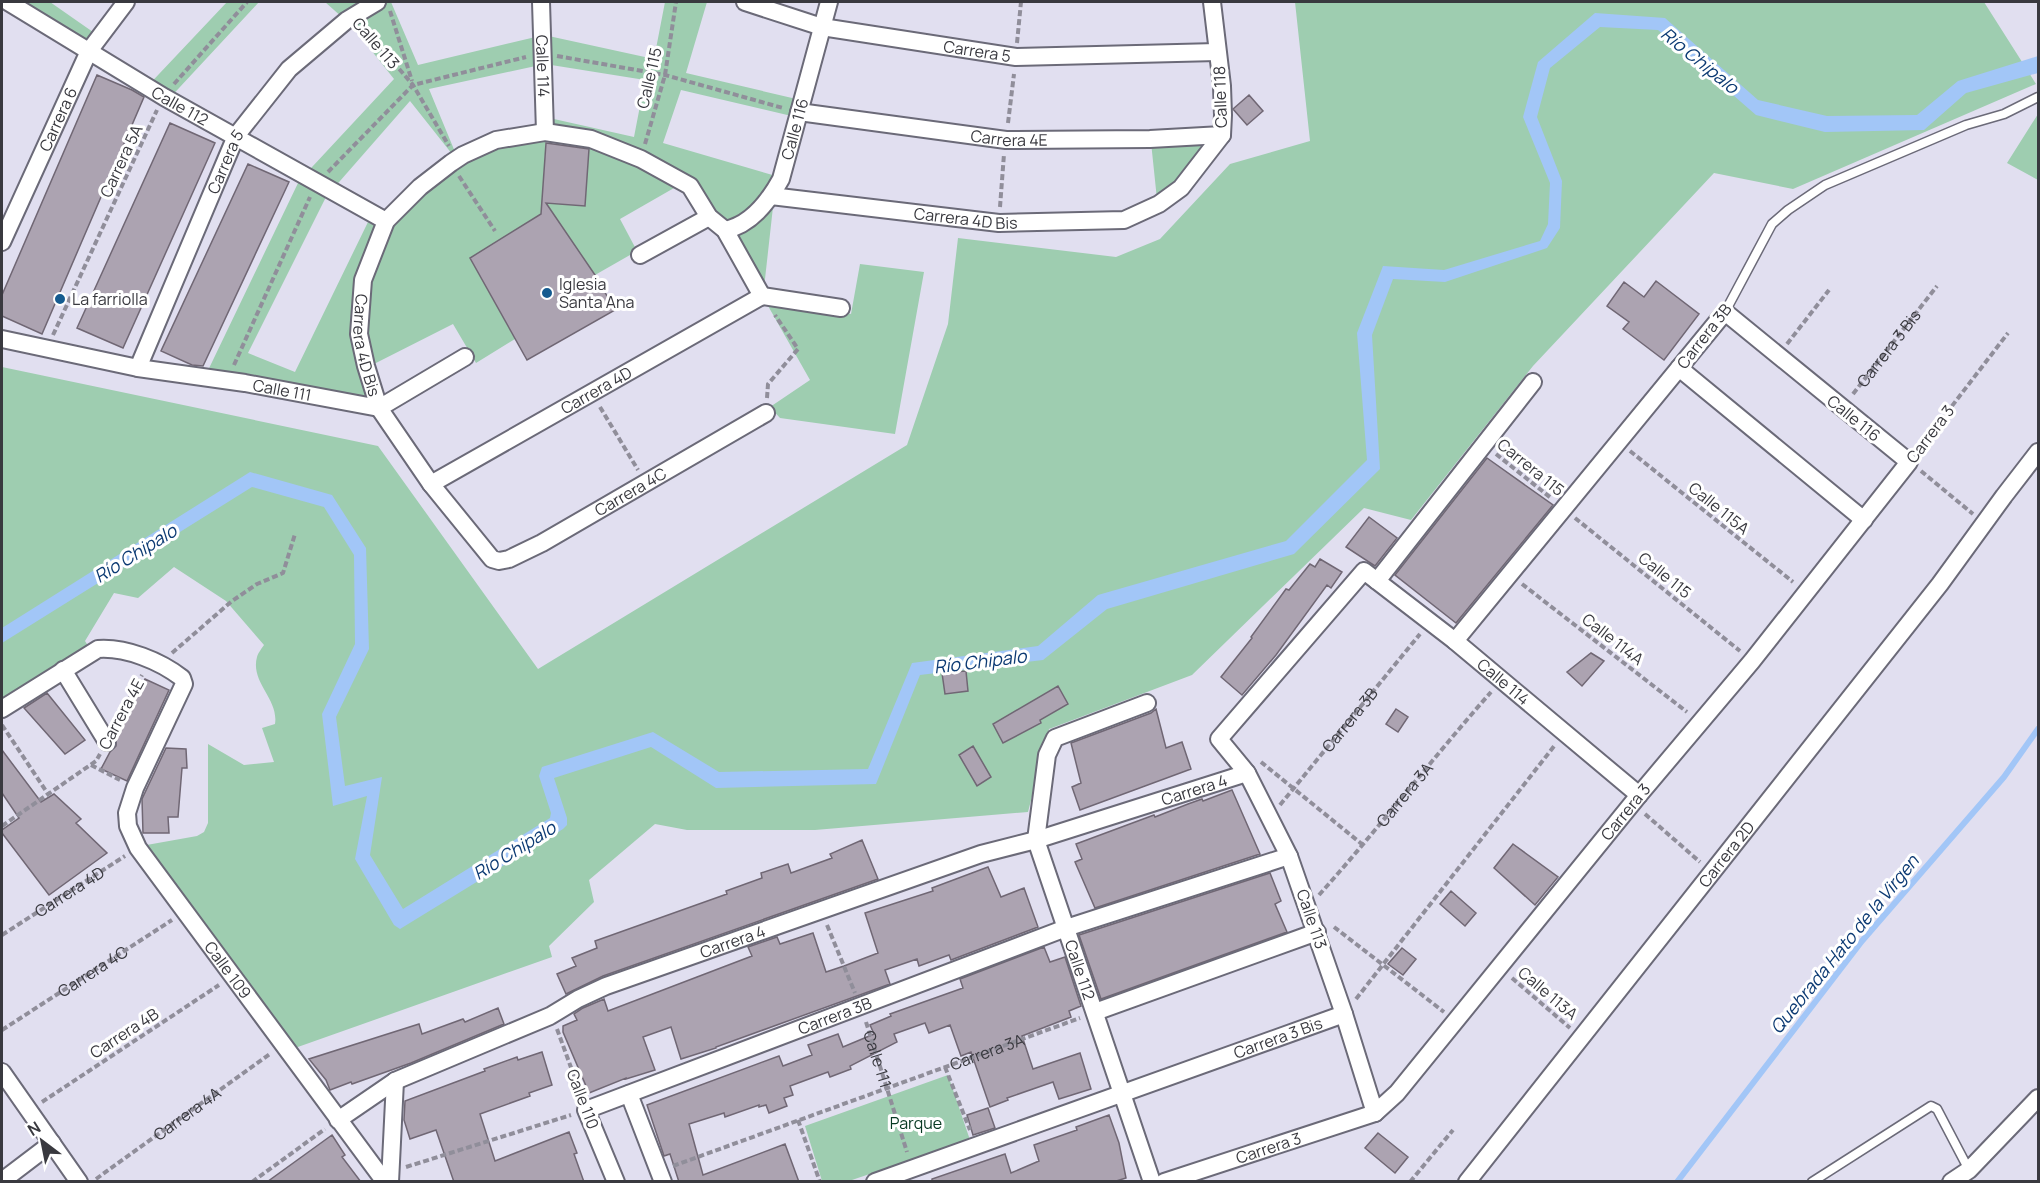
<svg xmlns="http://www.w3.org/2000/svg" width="2040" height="1183" font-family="Manrope,sans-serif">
<rect width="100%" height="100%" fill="#e1dff0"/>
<!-- green -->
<path fill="#9ecdb0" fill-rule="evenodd" d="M14 2H50L103 39 88 57Z
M227 2H259L166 102 142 92Z
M325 2H391L418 65 544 35 654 59 665 2H707L686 73 805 101 800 118 681 90 663 143 783 178 774 198 763 297 851 314 860 264 924 272 895 434 780 418 770 407 810 380 763 297 725 234 681 184 620 219 637 251 595 275 470 258 515 339 476 363 453 324 370 366 382 416 357 409 201 385 299 181 394 79 352 26ZM545 64 645 80 634 137 545 117 546 137 496 148 460 164 429 89ZM410 101 460 164 422 189 383 231 368 222 295 372 248 353 326 197ZM546 137 589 143 585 206 542 202Z
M1295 2H1984L2036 84 1793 189 1714 173 1533 366 1411 520 1364 508 1192 675 1049 729 1028 812 815 830H687L655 824 589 880 594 902 549 946 552 957 295 1048 141 846 197 836 204 832 208 823V744L244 765 274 762 262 728 275 724C279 699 250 682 257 657 258 653 262 648 264 645L226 601 174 567 138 598 114 593 85 641 92 652 2 708V367L378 446 538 669 907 445 948 324 958 238 1116 257 1160 239 1230 164 1310 141Z
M2038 114V180L2007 163Z
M1211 141 1158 209 1151 142Z
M948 1075 970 1140 849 1181H822L805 1126Z"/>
<!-- water -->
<path fill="#a2c6f7" d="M1595 13 1665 18 1758 100 1827 116 1917 115 1958 81 2038 56V73L1966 93 1924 130 1825 132 1756 115 1658 30 1600 27 1550 68 1537 117 1562 181 1560 228 1547 248 1445 282 1393 279 1372 335 1380 469 1294 554 1107 609 1043 660 920 675 876 784 716 788 651 747 554 778 567 818V825L563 829 400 929 394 925 355 859 367 796 333 806 322 714 355 644 354 555 324 507 252 487 2 643V628L250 472 332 495 366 548 369 649 336 717 345 786 382 777 370 855 403 909 550 818 551 813 539 776 542 767 653 732 719 772 868 769 912 663 1038 646 1098 595 1286 541 1367 460 1357 333 1383 266 1444 270 1540 241 1548 224 1550 183 1523 117 1538 62Z"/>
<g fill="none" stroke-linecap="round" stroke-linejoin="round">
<!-- stream -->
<path stroke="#a2c6f7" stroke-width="6" d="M1677 1182 1862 941 2004 777 2038 729"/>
</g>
<!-- building -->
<path fill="#aca3b1" stroke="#706774" stroke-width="1.5" d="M97 75 132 90 144 97 42 334 2 316V295Z
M1249 95 1263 111 1247 125 1233 109Z
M170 123 215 143 123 348 77 328Z
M546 143 589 149 585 206 546 203 595 275 615 310 527 360 470 258 541 214Z
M248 164 289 182 203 366 192 365 161 351Z
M1656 281 1699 314 1664 360 1623 329 1629 322 1607 306 1624 282 1644 297Z
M1487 458 1553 505 1456 623 1395 575Z
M1369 517 1397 538 1375 566 1346 547Z
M1320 559 1342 572 1331 588 1327 585 1276 655 1242 695 1221 677 1252 638 1251 637 1286 589 1289 590 1310 564 1315 567Z
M1591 653 1604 661 1582 686 1567 672Z
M966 671 968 691 945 694 942 673Z
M145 679 169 690 127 781 101 769 110 752 116 746V738Z
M1058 686 1068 704 1040 720 1041 723 1003 743 993 724Z
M47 693 85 740 65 754 24 708Z
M1156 709 1166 748 1182 742 1191 769 1080 810 1072 787 1081 783 1071 743 1151 713Z
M1396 709 1408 717 1398 732 1386 724Z
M973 746 991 777 977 786 959 755Z
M166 748 186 749 187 768H182L178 817H168L169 833H143L142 799Z
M2 750 41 802 54 794 81 819 76 823 107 853 49 895 2 833V830L19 818 2 793Z
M1232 790 1260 854 1095 908 1075 862 1082 859 1076 844 1154 815 1155 817 1188 804 1202 799 1203 801Z
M862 840 878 879 603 976 566 994 557 974 576 966 572 958 597 948 595 941 727 894 726 891 762 878 761 873 788 864 791 873 832 858 830 854Z
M1513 844 1558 877 1535 905 1494 868Z
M988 867 1001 897 1024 888 1038 927 951 960 949 955 919 966 917 959 885 970 890 984 716 1047V1048L681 1059 671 1027 643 1037 655 1070 626 1079V1078L589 1093 563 1032V1026L577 1020 574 1014 583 1008 604 999 608 1011 752 956 748 947 777 937 780 944 813 933 826 972 844 966 878 953 865 913 933 891 932 888Z
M1270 873 1281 901 1275 904 1287 932 1101 999 1079 935Z
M1451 891 1476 913 1465 926 1440 904Z
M1044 947 1050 962 1065 957 1081 1006 1069 1011 1071 1017 1022 1036 1033 1069 1080 1053 1091 1089 1059 1099 1053 1082 1007 1098 1008 1100 990 1107 971 1052 961 1056 950 1025 929 1033 925 1023 894 1034 897 1042 850 1066 851 1069 830 1077 828 1072 790 1086 793 1095 784 1098 787 1106 769 1113 766 1105 759 1107V1105L725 1117 724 1113 689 1124 703 1175 785 1144 799 1182H679L670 1154 664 1156 647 1105 779 1056 783 1066 812 1055 808 1045 838 1034 843 1047 874 1034 870 1025 891 1016 890 1014 963 988 960 979Z
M1402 948 1416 959 1403 975 1388 964Z
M498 1008 504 1024 411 1063 352 1084 351 1082 330 1090 326 1080 309 1059 419 1024 422 1034 463 1019 465 1022Z
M542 1052 552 1085 529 1093 530 1096 480 1114 495 1161 569 1132 577 1153 574 1154 584 1182H454L436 1130 410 1139 404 1120 405 1101 485 1071 484 1069 517 1057 518 1060Z
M988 1108 995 1128 973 1135 967 1115Z
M1109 1115 1119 1143 1126 1178 1113 1182H932V1179L1005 1154 1011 1173 1039 1161 1034 1145 1077 1130 1076 1127Z
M1378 1133 1408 1157 1395 1173 1365 1148Z
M332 1135 345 1155 342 1157 361 1182H267Z"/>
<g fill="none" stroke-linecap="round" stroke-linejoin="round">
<defs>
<path id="lane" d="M1725 312 1772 224 1788 210 1825 185 1966 125 2004 114 2038 97
M1812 1182 1931 1106 1937 1109 1969 1170"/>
<g id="street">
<path id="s9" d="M8 2 164 97 386 221"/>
<path id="s10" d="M541 2 545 132"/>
<path id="s11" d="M745 2 822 27 1016 57 1217 52"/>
<path id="s12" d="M799 112 1006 140 1150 139 1222 135"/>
<path id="s13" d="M771 196 999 223 1124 220 1159 204 1181 188 1222 135 1223 115 1222 86 1212 2"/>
<path id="s14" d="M725 230C751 225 769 201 781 179L829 2"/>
<path id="s15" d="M2 242 89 51 126 2"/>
<path d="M640 255 709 217"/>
<path id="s16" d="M762 296 725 230 709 217 690 186 641 159 591 139 545 132 496 140 463 155 451 163 420 187 386 221 363 280 359 334 366 366 379 408 431 484 492 559 499 561 509 559 542 543 766 413"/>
<path d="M762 296 841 308"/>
<path id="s17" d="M2 339 138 368 245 383 379 408"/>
<path id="s18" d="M138 368 236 136 289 69 347 20 377 2"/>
<path d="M1679 368 1864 520"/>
<path d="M379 408 465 357"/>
<path id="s19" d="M431 484 762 296"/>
<path d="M1377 581 1533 382"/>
<path d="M63 670 107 742"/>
<path id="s20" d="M1147 703 1055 738 1047 755 1036 840 1152 1182"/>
<path id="s21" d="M2 709 98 649C126 647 160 661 182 678L184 684 135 788 127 813 128 826 138 848 385 1182"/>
<path d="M1095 1012 1317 932"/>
<path d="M2 1072 79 1182"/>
<path d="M629 1094 663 1182"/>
<path id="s22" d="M1375 1113 1344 1014 1289 856 1247 773 1219 739 1364 571 1455 641 1639 795"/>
<path id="s23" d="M338 1120 395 1081 550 1016 578 999 606 986 981 854 1036 840 1247 773"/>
<path d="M2 1181 52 1143"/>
<path d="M390 1182 395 1081"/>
<path id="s24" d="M616 1182 586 1110 1066 928 1289 856"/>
<path id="s25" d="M875 1182 1344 1014"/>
<path id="s26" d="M1164 1182 1375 1113 1397 1093 1639 795 1752 661 1909 462 1725 312 1455 641"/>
<path id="s27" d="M1467 1182 1940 584 2004 496 2038 452"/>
<path d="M1951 1182 1969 1170 2038 1098"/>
</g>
</defs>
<!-- lane casing -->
<use href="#lane" stroke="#6b6a78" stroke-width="11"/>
<!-- street casing -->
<use href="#street" stroke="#6b6a78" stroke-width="20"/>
<!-- path -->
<g stroke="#908e9a" stroke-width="4" stroke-dasharray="6 3" stroke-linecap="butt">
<path d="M390 11 412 81"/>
<path d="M364 28 413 85 449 146"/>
<path d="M1017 43 1021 2"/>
<path d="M557 56 665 75 783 108"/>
<path d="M174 84 247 2"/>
<path d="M1008 123 1014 74"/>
<path d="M645 144 665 75 676 2"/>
<path d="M328 172 413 85 526 57"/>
<path d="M459 176 495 231"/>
<path d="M1000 207 1004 154"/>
<path d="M53 335 157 110"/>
<path d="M1787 344 1829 290"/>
<path d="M234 365 310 197"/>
<path id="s1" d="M1853 394 1937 286"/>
<path d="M767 398 768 384 798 349 775 315"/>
<path d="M600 407 638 470"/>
<path d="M1919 449 2008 333"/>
<path d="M1630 451 1793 582"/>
<path d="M1496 454 1551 498"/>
<path d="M1921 471 1973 514"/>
<path d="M1575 518 1740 651"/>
<path d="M1522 584 1687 712"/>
<path d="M172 653 232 601 257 584 283 573 295 534"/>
<path d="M116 724 142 675"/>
<path d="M2 725 48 794"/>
<path d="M1261 762 1363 845"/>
<path d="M91 765 120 780"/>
<path id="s2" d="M1280 805 1420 634"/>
<path d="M1645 814 1700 862"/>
<path d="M2 826 96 761 100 754"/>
<path id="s3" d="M1319 895C1378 829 1432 759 1491 692"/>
<path d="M827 925 855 993"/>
<path d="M1334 927 1444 1012"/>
<path id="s4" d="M2 935 125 856"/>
<path d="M1512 978 1570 1028"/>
<path d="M1356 999 1555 745"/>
<path id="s5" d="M866 1022 907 1152"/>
<path d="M557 1029 581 1095"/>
<path id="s6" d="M2 1030 172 920"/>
<path d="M945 1067 970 1130"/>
<path d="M42 1102 219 985"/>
<path d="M798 1120 820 1182"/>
<path id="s7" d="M673 1166 1080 1018"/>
<path d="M406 1167 571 1115"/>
<path id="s8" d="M96 1179 270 1054"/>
<path d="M252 1182 325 1129"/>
<path d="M1410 1182 1453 1130"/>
</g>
<!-- lane -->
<use href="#lane" stroke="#fff" stroke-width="8"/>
<!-- street -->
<use href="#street" stroke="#fff" stroke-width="16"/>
</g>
<!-- markers -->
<g fill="#155b90" stroke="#fff" stroke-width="2">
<circle cx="547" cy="293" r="6"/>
<circle cx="60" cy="299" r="6"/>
</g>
<g text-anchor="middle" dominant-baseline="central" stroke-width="6" stroke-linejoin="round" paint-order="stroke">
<!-- street labels -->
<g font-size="16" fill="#39393f" stroke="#fff">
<text transform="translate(376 43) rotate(49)">Calle 113</text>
<text stroke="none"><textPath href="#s11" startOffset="238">Carrera 5</textPath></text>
<text stroke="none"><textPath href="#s10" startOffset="64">Calle 114</textPath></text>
<text transform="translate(649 78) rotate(-77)">Calle 115</text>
<text transform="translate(1220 97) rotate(-92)">Calle 118</text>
<text stroke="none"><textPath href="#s9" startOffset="201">Calle 112</textPath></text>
<text stroke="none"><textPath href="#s15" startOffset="135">Carrera 6</textPath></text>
<text stroke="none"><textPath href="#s14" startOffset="130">Calle 116</textPath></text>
<text stroke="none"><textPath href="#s12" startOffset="212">Carrera 4E</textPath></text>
<text transform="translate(121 161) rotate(-65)">Carrera 5A</text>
<text stroke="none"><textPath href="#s18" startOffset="224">Carrera 5</textPath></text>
<text stroke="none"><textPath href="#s13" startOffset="196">Carrera 4D Bis</textPath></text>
<text transform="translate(1704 336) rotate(-52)">Carrera 3B</text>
<text stroke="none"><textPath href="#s16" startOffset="606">Carrera 4D Bis</textPath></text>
<text stroke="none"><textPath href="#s1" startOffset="58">Carrera 3 Bis</textPath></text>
<text stroke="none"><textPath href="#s17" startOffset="285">Calle 111</textPath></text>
<text stroke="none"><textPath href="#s19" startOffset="190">Carrera 4D</textPath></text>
<text transform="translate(1854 418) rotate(39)">Calle 116</text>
<text transform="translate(1930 434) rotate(-53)">Carrera 3</text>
<text transform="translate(1531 467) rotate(39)">Carrera 115</text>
<text stroke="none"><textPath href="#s16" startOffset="1016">Carrera 4C</textPath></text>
<text transform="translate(1719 508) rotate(39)">Calle 115A</text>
<text transform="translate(1665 575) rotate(39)">Calle 115</text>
<text transform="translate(1613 639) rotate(38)">Calle 114A</text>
<text stroke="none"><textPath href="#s22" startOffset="808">Calle 114</textPath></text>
<text transform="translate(121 714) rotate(-62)">Carrera 4E</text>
<text stroke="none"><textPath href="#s2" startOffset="110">Carrera 3B</textPath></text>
<text stroke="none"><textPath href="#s23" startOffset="921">Carrera 4</textPath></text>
<text stroke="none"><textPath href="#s3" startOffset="132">Carrera 3A</textPath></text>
<text stroke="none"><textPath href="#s26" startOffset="614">Carrera 3</textPath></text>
<text stroke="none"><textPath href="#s27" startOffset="418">Carrera 2D</textPath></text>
<text stroke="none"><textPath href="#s4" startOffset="80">Carrera 4D</textPath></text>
<text transform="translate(1312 919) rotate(71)">Calle 113</text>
<text stroke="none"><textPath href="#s23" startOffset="435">Carrera 4</textPath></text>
<text stroke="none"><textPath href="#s21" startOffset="540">Calle 109</textPath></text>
<text stroke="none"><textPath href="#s20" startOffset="340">Calle 112</textPath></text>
<text stroke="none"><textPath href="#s6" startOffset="108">Carrera 4C</textPath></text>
<text transform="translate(1548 993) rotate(40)">Calle 113A</text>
<text stroke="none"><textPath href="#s24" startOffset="344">Carrera 3B</textPath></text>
<text transform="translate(124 1033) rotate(-33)">Carrera 4B</text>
<text stroke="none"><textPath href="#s25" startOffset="428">Carrera 3 Bis</textPath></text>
<text stroke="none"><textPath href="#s7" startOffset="334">Carrera 3A</textPath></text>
<text stroke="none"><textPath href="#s5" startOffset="39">Calle 111</textPath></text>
<text transform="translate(583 1099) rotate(69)">Calle 110</text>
<text stroke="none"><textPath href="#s8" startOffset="112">Carrera 4A</textPath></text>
<text stroke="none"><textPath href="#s26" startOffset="110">Carrera 3</textPath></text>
</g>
<!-- poi labels -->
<g font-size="16" fill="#39393f" stroke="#fff" text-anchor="start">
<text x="559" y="284">Iglesia<tspan x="559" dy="18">Santa Ana</tspan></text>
<text x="72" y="299">La farriolla</text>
</g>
<!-- park labels -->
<g font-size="16" fill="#073922" stroke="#fff">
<text x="916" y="1123">Parque</text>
</g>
<!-- water labels -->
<g font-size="18" font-style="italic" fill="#0c3a73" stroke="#fff">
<text transform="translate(1700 60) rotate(39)">Río Chipalo</text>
<text transform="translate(135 553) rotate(-32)">Río Chipalo</text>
<text transform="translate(980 661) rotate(-7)">Río Chipalo</text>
<text transform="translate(514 850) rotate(-32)">Río Chipalo</text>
<text transform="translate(1844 944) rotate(-51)">Quebrada Hato de la Virgen</text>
</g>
</g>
<!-- border -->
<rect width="2040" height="1183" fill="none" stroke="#39393f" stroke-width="6"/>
<!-- north arrow -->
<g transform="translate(42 1141) rotate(328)" stroke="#ffffff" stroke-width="4.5" paint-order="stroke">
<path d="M0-4.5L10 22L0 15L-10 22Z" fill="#39393f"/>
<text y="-9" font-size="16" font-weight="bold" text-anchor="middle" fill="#39393f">N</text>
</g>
</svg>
